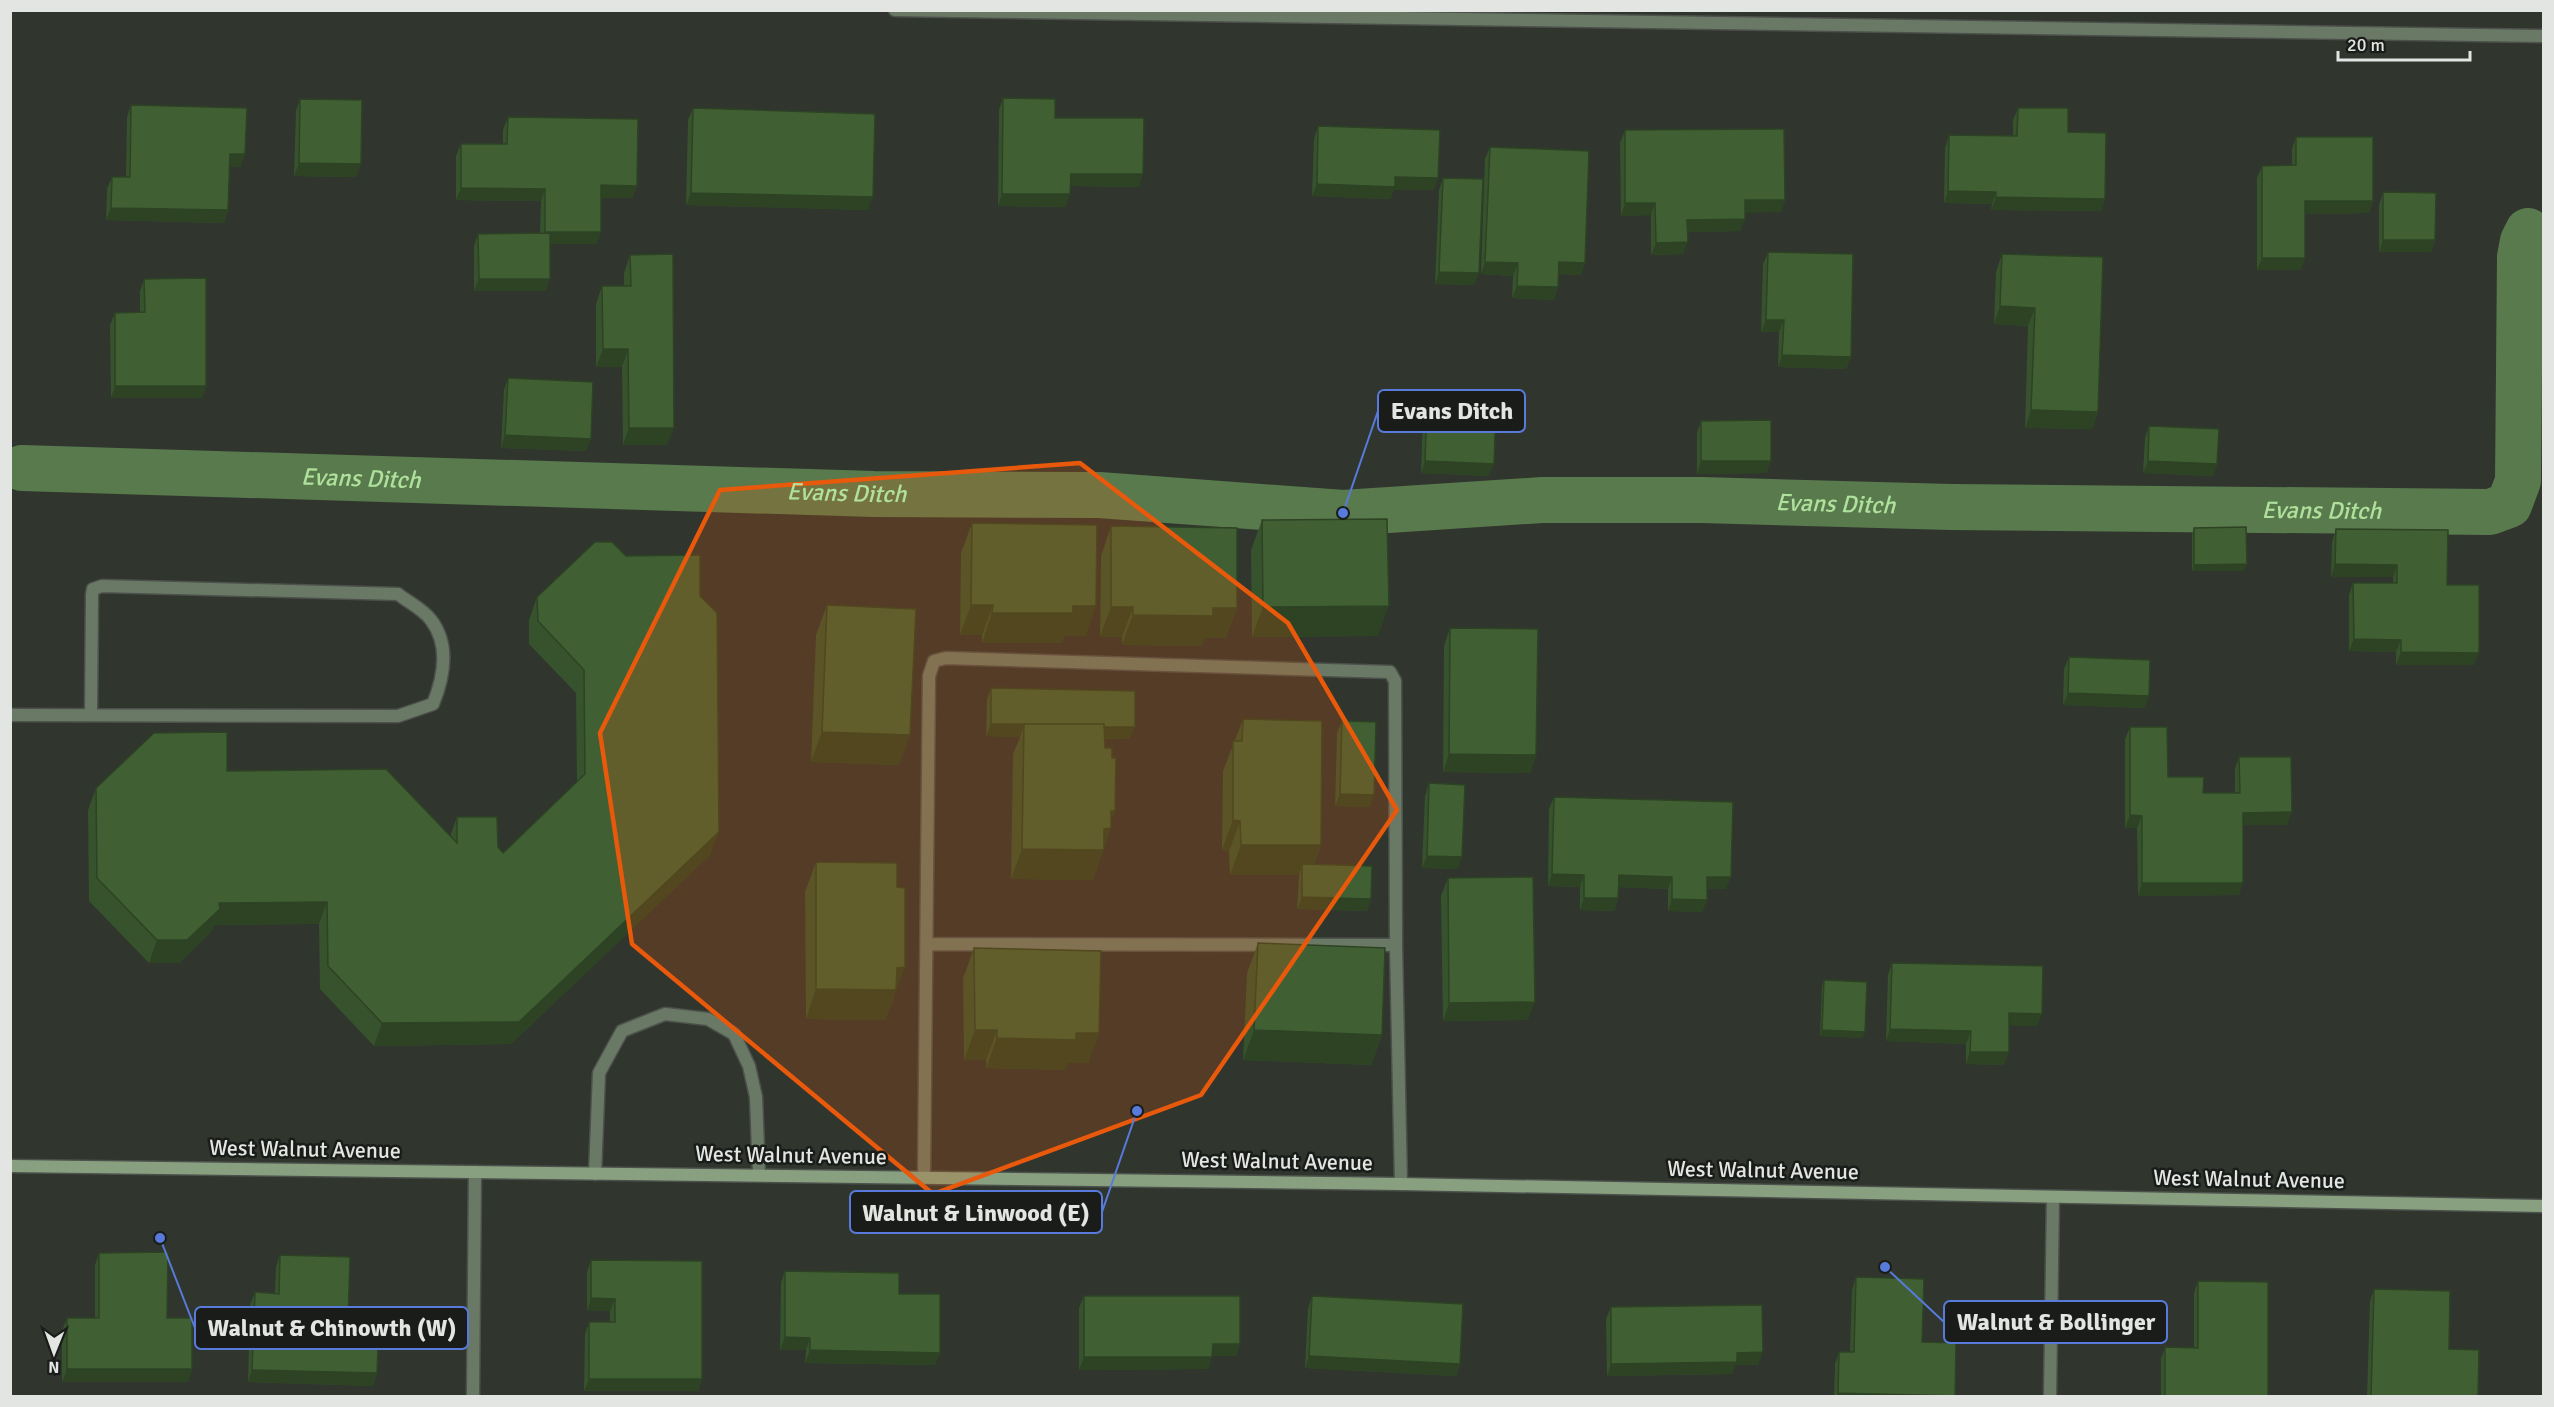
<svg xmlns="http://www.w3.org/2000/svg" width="2554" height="1407" font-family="Signika,sans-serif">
<rect width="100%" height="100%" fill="#30352e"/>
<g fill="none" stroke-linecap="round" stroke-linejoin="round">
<!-- canal -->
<path stroke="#597a4d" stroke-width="46" id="s1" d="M22 468 874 494 1099 495 1343 513 1542 500H1702L1951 507 2490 512 2509 505 2518 481 2520 257 2523 241 2528 231"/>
<defs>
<path id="lane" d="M10 715 398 716 433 704C444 677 450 645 431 620 424 610 408 602 398 594L102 586 93 589 92 595 91 714
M927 944 1396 945
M595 1174 599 1073 622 1031 665 1014 708 1019 734 1034 749 1066 756 1097 759 1174
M924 1178 929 676 934 661 946 658 1390 672 1395 681 1396 945 1401 1184"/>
<path id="street" d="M895 10 2544 36
M473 1396 475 1172
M2050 1396 2053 1197"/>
<path id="secondary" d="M10 1166 1401 1184 2544 1206"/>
</defs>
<!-- lane casing -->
<use href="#lane" stroke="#4c514b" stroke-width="15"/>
<!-- street casing -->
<use href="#street" stroke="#4c514b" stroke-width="15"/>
<!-- secondary casing -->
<use href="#secondary" stroke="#4c514b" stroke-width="15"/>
<!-- lane -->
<use href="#lane" stroke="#6a7965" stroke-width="12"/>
<!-- street -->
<use href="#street" stroke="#6a7965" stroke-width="12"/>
<!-- secondary -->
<use href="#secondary" stroke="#88a080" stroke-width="12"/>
</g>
<!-- wall -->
<path fill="#37532d" d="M1003 98 1055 118 1139 187 1070 186 1066 207 998 206 999 110Z
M300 99 361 164 356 177 294 176 296 111Z
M131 105 241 167 229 166 228 210 224 223 106 220 107 189 112 177H126L127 117Z
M693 108 868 210 686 205 688 120Z
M2018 108 2068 132 2105 199 2101 211 1991 210 1992 204 1944 203 1945 148 1949 135 2013 136V120Z
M508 117 637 186 632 198H601L597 244H550L546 291H474V246L478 234 540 233 541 201 456 200V156L461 144H503V130Z
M1318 126 1434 190H1394L1390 199 1312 196 1314 139Z
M1625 130 1785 200 1781 212H1745L1740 231 1687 232 1683 254 1651 255V215L1621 216 1620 143Z
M2296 137 2373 201 2369 213 2305 214 2301 270H2257V178L2262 166 2292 165V149Z
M1490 147 1581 275 1559 274 1558 287 1554 300 1512 298 1513 276 1481 274 1485 159Z
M1443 178 1474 285 1435 284 1439 190Z
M2383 192 2435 240 2431 252H2379V205Z
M1768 252 1851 357 1846 369 1778 367 1779 332H1761L1763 264Z
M2002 254 2098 412 2092 429 2025 428 2028 326 1994 324 1996 272Z
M630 255 667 445H623L622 367H596V304L602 286H624V273Z
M144 279 206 386 202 398H111L110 325 115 313 140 312V291Z
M508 378 586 451 501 448 504 390Z
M1427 404 1489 476 1421 473 1423 416Z
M1701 421 1767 473 1697 474V433Z
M2149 426 2217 464 2213 476 2143 473 2145 438Z
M1262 520 1378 636 1252 637 1251 550Z
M972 523 1086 636H1065L1062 643H982V635H960L961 553Z
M1111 526 1237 608 1226 638H1205L1202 646 1122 645V637H1100L1101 556Z
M2194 528 2244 571H2192V534Z
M2336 529 2447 585 2474 665H2396V652L2349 651V595L2353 583H2393V577H2331L2332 542Z
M626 556 700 596 710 855 511 1044 374 1046 320 989 319 924 214 925 211 932 179 963H149L89 901 88 810 96 788 227 771 450 836 457 817 498 847 503 853 577 782 576 693 529 644V620L537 597Z
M827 605 910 735 899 765 811 762 816 635Z
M1450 628 1536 755 1530 773 1443 772 1444 646Z
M2069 657 2145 708 2063 705 2064 669Z
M991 688 1130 739H1105L1111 828 1093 880 1011 879 1013 754 1020 737 986 736 987 700Z
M1243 719 1321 845 1314 865 1371 899 1367 911 1297 909 1299 875H1230L1229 851 1222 850 1223 771Z
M1342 721 1370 807 1335 806 1337 733Z
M2130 727 2168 777 2203 793H2235V769L2239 757 2287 825H2243L2239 895 2138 896 2137 828H2125V739Z
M1429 783 1458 869 1422 868 1425 796Z
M1554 797 1726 889H1707V900L1702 912 1668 911V889L1618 887V898L1614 911 1580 910V887L1548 886 1549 809Z
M816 862 894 997 885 1020 806 1019 805 892Z
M1448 878 1528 1020 1443 1021 1441 896Z
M1258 943 1382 1035 1371 1065 1243 1060 1247 973Z
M974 948 1099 1033 1088 1063H1068L1065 1070 986 1068V1060H964L963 978Z
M1892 963 2037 1026 2009 1025 2004 1065 1966 1064V1044L1886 1041 1888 975Z
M1824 980 1865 1032 1862 1038 1820 1036 1822 986Z
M99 1253 192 1369 188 1382H62V1331L67 1318H95V1265Z
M280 1255 348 1322 377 1373 373 1386 248 1382 250 1305 255 1292 275 1293 276 1267Z
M591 1260 702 1379 698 1391H584L585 1334 589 1322H610V1311H587V1273Z
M785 1271 899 1294 940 1353 935 1365 805 1363 806 1350H780L781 1283Z
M1856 1277 1922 1342 1955 1396H1834L1835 1364 1839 1352H1850L1852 1290Z
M2198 1281 2268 1396H2161V1359L2165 1347H2194V1293Z
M2374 1289 2449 1349 2478 1396H2367L2370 1301Z
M1084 1296 1240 1344 1236 1356H1212L1208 1369 1079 1370V1308Z
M1312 1296 1460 1364 1456 1376 1305 1368 1308 1309Z
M1611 1307 1758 1365H1735L1732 1374 1607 1376 1606 1319Z"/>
<!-- shaded-wall -->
<path fill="#2d4324" d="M230 154H245L241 167 225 166Z
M299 163 361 164 356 177 294 176Z
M1071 174H1143L1139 187 1066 186Z
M1395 177 1438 178 1434 190H1394L1390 199 1312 196 1317 184Z
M601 185 637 186 632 198H597Z
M461 188 545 189 541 201 456 200Z
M1948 191 1996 192 1992 204 1944 203Z
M691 193 873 197 868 210 686 205Z
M1002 194H1070L1066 207 998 206Z
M1996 197 2105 199 2101 211 1991 210Z
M1745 200H1785L1781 212 1741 213Z
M2305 201H2373L2369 213 2301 214Z
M1625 203H1655L1651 215 1621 216Z
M111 208 228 210 224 223 106 220Z
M1745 219 1740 231 1682 232 1687 220Z
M545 232H601L597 244H540Z
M2383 240H2435L2431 252H2379Z
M1688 242 1683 254 1651 255 1656 243Z
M2262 258H2305L2301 270H2257Z
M1485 262 1518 263 1513 276 1481 274Z
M1559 262 1585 263 1581 275 1555 274Z
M1439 272 1479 273 1474 285 1435 284Z
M479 279H550L546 291H474Z
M1517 286 1558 287 1554 300 1512 298Z
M2000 306 2035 308 2028 326 1994 324Z
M1766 320H1784L1779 332H1761Z
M603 349H628L622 367H596Z
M1782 355 1851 357 1846 369 1778 367Z
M115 386H206L202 398H111Z
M2031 410 2098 412 2092 429 2025 428Z
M629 428H674L667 445H623Z
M505 435 591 439 586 451 501 448Z
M1425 461 1494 464 1489 476 1421 473Z
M1701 461H1771L1767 473 1697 474Z
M2148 461 2217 464 2213 476 2143 473Z
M2247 564 2244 571H2192L2194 565Z
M2335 564 2397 565 2393 577H2331Z
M971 605H993L982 635H960Z
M1073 606H1096L1086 636H1065L1062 643H982L992 613Z
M1389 606 1378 636 1252 637 1263 607Z
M1111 607H1133L1122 637H1100Z
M1213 608H1237L1226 638H1205L1202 646 1122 645 1133 615Z
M2354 639 2401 640 2396 652 2349 651Z
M2401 652 2479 653 2474 665H2396Z
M2068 693 2149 696 2145 708 2063 705Z
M991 724 1024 725 1020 737 986 736Z
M1024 725 1135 727 1130 739 1024 737Z
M822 732 910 735 899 765 811 762Z
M1449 754 1536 755 1530 773 1443 772Z
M1340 794 1374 795 1370 807 1335 806Z
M1111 811H1115L1109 829 1111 828 1093 880 1011 879 1022 849Z
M2292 812 2287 825H2239L2243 813Z
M2130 815 2142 816 2137 828H2125Z
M1233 820 1240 821 1229 851 1222 850Z
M719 832 710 855 511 1044 374 1046 382 1023Z
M1241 845H1321L1310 875 1302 864 1299 875H1230Z
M1427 856 1462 857 1458 869 1422 868Z
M1552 874 1584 875 1580 887 1548 886Z
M1619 875 1672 877 1668 889 1614 887Z
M1707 877H1731L1726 889H1703Z
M2142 883H2243L2239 895 2138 896Z
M1302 897 1371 899 1367 911 1297 909Z
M1584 898H1618L1614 911 1580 910Z
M1672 899 1707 900 1702 912 1668 911Z
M327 902 319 924 214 925 211 932 179 963H149L157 940 219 903Z
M905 967 885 1020 806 1019 816 989 897 968Z
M1535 1002 1528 1020 1443 1021 1449 1003Z
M2009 1013 2042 1014 2037 1026 2005 1025Z
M1890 1029 1971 1031 1966 1044 1886 1041Z
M975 1030H997L986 1060H964Z
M1254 1030 1382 1035 1371 1065 1243 1060Z
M1822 1030 1865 1032 1862 1038 1820 1036Z
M1076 1033H1099L1088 1063H1068L1065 1070 986 1068 997 1038Z
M1970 1052H2009L2004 1065 1966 1064Z
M591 1298 615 1299 610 1311H587Z
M785 1337 810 1338 806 1350H780Z
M1213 1344H1240L1236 1356H1208Z
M810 1350 940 1353 935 1365 805 1363Z
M1763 1352 1758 1365H1735L1732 1374 1607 1376 1611 1364 1737 1353Z
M1309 1356 1460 1364 1456 1376 1305 1368Z
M1084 1357H1212L1208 1369 1079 1370Z
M67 1369H192L188 1382H62Z
M252 1370 377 1373 373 1386 248 1382Z
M589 1379H702L698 1391H584Z
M1838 1393 1953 1396H1837Z"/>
<!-- building -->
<path fill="#406034" stroke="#2d4324" stroke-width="1.5" d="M1003 98 1055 99V118H1144L1143 174H1071L1070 194H1002Z
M300 99 362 100 361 164 299 163Z
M131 105 247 108 245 154H230L228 210 111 208 112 177H130Z
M693 108 875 114 873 197 691 193Z
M2018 108H2068V132L2106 133 2105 199 1996 197V192L1948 191 1949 135 2017 136Z
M508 117 638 119 637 186 601 185V232H545V189L461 188V144H507Z
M1318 126 1440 130 1438 178 1395 177V187L1317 184Z
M1784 129 1785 200H1745V219L1687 220 1688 242 1656 243 1655 203H1625V130Z
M2296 137H2373V201H2305V258H2262V166L2296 165Z
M1490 147 1589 151 1585 263 1559 262 1558 287 1517 286 1518 263 1485 262Z
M1443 178 1483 179 1479 273 1439 272Z
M2383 192 2436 193 2435 240H2383Z
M550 233V279H479L478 234Z
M1768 252 1853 254 1851 357 1782 355 1784 320H1766Z
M673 254 674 428H629L628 349H603L602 286H631L630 255Z
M2002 254 2103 257 2098 412 2031 410 2035 308 2000 306Z
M206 278V386H115V313L145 312 144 279Z
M508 378 593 382 591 439 505 435Z
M1427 404 1496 407 1494 464 1425 461Z
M1771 420V461H1701V421Z
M2149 426 2219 429 2217 464 2148 461Z
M1387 519 1389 606 1263 607 1262 520Z
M972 523 1097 525 1096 606H1073V613H992L993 605H971Z
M1111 526 1237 528V608H1213V616L1133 615V607H1111Z
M2246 527 2247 564 2194 565V528Z
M2336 529 2448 530 2447 585H2479V653L2401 652V640L2354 639 2353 583H2397V565L2335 564Z
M595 542H612L626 556 700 555V596L717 613 719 832 519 1022 382 1023 328 966 327 902 219 903 220 909 187 940H157L97 878 96 788 154 733 227 732V771L386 769 457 843V817H497L498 847 503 853 585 774 584 670 538 621 537 597Z
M827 605 916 609 910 735 822 732Z
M1450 628 1538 629 1536 755 1449 754Z
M2069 657 2150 660 2149 696 2068 693Z
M991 688 1135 691V727H1104V724H991Z
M1243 719 1322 721 1321 845H1241L1240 821 1233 820V741H1242Z
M1342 721 1376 722 1374 795 1340 794Z
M1024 724H1104L1105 748H1112V758H1116L1115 811H1111V828L1104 829V850L1022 849Z
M2130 727H2167L2168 777H2204L2203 793H2240L2239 757H2291L2292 812 2243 813V883H2142V816L2130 815Z
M1429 783 1465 785 1462 857 1427 856Z
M1554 797 1733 802 1731 877H1707V900L1672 899V877L1619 875 1618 898H1584V875L1552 874Z
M816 862 897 863V887L905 888V967L897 968 896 990 816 989Z
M1302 864 1372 866 1371 899 1302 897Z
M1533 877 1535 1002 1449 1003 1448 878Z
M1258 943 1385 948 1382 1035 1254 1030Z
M974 948 1101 951 1099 1033H1076V1040L997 1038V1030H975Z
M1892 963 2043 966 2042 1014 2009 1013V1052H1970L1971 1031 1890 1029Z
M1824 980 1867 982 1865 1032 1822 1030Z
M168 1252 167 1318H192V1369H67V1318H99V1253Z
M280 1255 350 1257 348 1322 379 1323 377 1373 252 1370 255 1292 279 1294Z
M591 1260 702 1261V1379H589V1322H615V1299L591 1298Z
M785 1271 899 1273V1294H940V1353L810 1350V1338L785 1337Z
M1856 1277 1924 1279 1922 1342 1956 1343 1955 1396 1838 1393 1839 1352H1854Z
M2198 1281 2268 1282V1396H2165V1347L2198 1348Z
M2374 1289 2450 1291 2449 1349 2479 1350 2478 1396H2371Z
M1084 1296H1240V1344H1213L1212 1357H1084Z
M1312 1296 1463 1304 1460 1364 1309 1356Z
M1762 1305 1763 1352 1737 1353V1362L1611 1364V1307Z"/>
<!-- marked area -->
<path fill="#e8590c" fill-opacity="0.2" stroke="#e8590c" stroke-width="4.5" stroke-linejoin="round" d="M1080 463 1288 623 1397 810 1201 1095 933 1194 632 944 600 733 720 490Z"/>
<g text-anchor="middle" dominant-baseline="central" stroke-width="5" stroke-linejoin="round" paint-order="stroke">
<!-- street labels -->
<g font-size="22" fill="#e2e5e1" stroke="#191c18">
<text transform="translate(305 1149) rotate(1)">West Walnut Avenue</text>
<text transform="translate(791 1155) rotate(1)">West Walnut Avenue</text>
<text transform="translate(1277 1161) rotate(1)">West Walnut Avenue</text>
<text transform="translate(1763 1170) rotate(1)">West Walnut Avenue</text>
<text transform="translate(2249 1179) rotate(1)">West Walnut Avenue</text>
</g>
<!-- water labels -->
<g font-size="24" font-style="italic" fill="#afe19c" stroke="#191c18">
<text stroke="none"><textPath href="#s1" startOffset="339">Evans Ditch</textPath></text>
<text stroke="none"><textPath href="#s1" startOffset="825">Evans Ditch</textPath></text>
<text stroke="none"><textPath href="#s1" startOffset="1815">Evans Ditch</textPath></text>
<text stroke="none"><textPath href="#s1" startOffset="2301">Evans Ditch</textPath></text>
</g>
</g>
<!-- callouts -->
<path fill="none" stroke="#587bdb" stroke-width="2" d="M1343 513L1378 411M1137 1111L1102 1212M1885 1267L1944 1322M160 1238L195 1328"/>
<g fill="#587bdb" stroke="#191c18" stroke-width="2">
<circle cx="1343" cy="513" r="6"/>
<circle cx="1137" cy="1111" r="6"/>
<circle cx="1885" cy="1267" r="6"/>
<circle cx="160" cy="1238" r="6"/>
</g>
<g fill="#191c18" stroke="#587bdb" stroke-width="2">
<rect x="1378" y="390" width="147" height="42" rx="6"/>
<rect x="850" y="1191" width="252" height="42" rx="6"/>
<rect x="1944" y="1301" width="223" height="42" rx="6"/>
<rect x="195" y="1307" width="273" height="42" rx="6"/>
</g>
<g font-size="24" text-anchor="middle" font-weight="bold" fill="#e2e5e1">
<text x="1452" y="419">Evans Ditch</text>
<text x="976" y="1221">Walnut &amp; Linwood (E)</text>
<text x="2056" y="1330">Walnut &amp; Bollinger</text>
<text x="332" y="1336">Walnut &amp; Chinowth (W)</text>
</g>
<!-- border -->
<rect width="2554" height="1407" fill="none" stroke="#e2e5e1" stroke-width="24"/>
<!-- north arrow -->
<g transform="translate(54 1353) rotate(181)" stroke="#191c18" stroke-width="4.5" paint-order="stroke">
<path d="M0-4.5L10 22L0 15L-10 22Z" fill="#e2e5e1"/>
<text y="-9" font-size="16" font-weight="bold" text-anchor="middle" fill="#e2e5e1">N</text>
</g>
<!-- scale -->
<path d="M2338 51v9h132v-9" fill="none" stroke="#e2e5e1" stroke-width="3"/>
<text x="2347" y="51" font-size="18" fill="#e2e5e1" stroke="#191c18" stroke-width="4.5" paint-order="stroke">20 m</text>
</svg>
